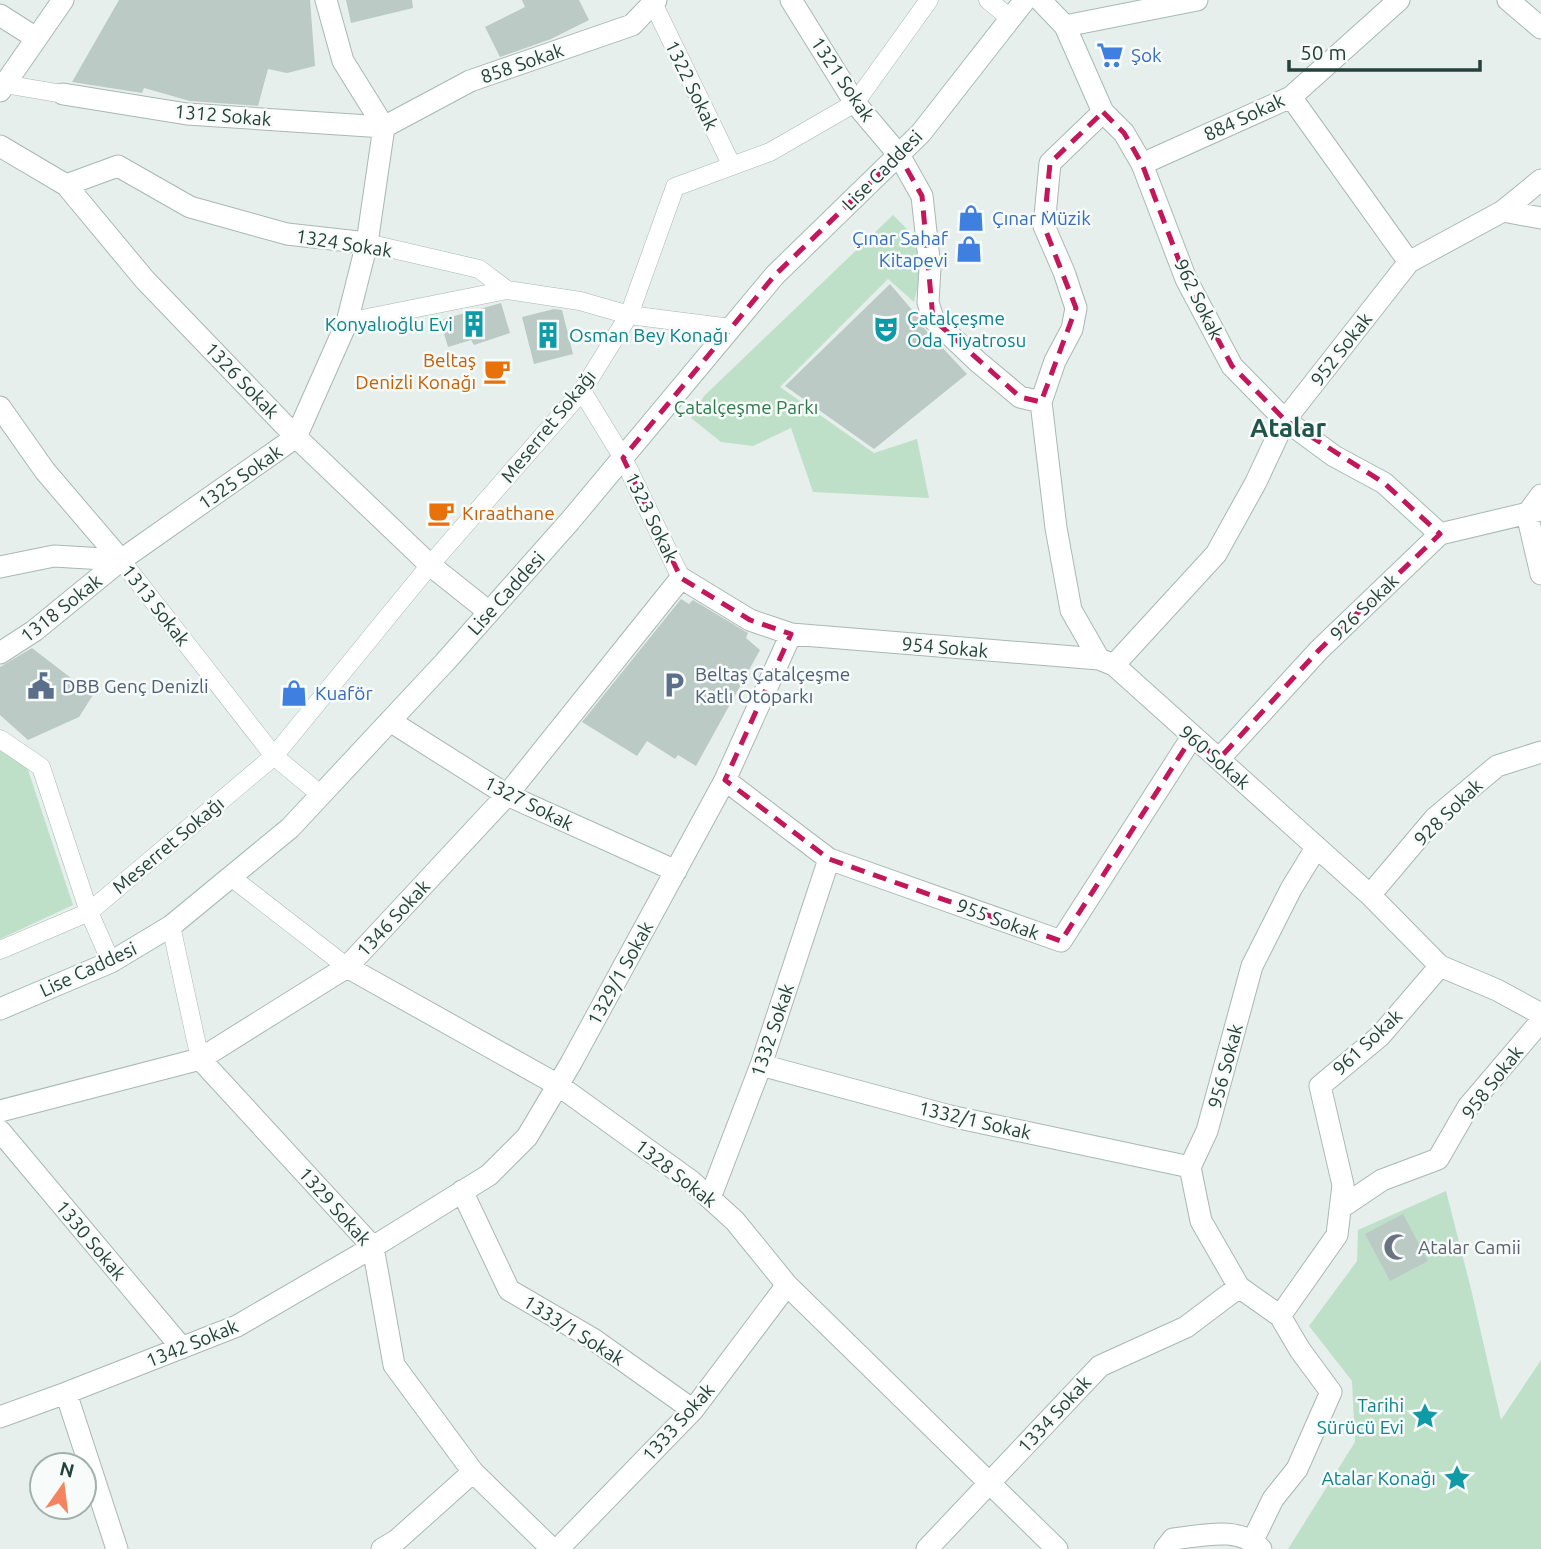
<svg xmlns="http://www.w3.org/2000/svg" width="1541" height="1549" font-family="Ubuntu,sans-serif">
<rect width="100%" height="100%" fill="#e6efeb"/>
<!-- green -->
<path fill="#bfe0c8" d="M893 215 927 249 914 302 888 279 780 387 874 453 917 439 929 498 813 492 791 428 753 446 721 442 691 418 704 396Z
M0 751 24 758 73 905 0 939Z
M1446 1191 1471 1289 1501 1420 1541 1360V1549H1288L1355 1442 1352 1381 1309 1326 1357 1261 1358 1230Z"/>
<!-- building -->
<path fill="#bbcac4" d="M119 0H310L315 66 287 73 268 69 258 106 190 101 144 88 142 93 72 82Z
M346 0H412L413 8 351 23Z
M522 0H579L589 20 551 39 500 57 485 27 525 7Z
M890 284 919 318 924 328 967 374 874 449 785 386Z
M501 303 510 333 474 345 471 340 448 347 440 320Z
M554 309 562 310 573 354 534 364 522 317Z
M681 599 689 604 693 600 748 633 746 638 760 650 696 766 678 755 675 759 647 741 637 756 582 722Z
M32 648 93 695 79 717 28 740 0 715V667Z
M1403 1214 1428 1261 1390 1281 1365 1234Z"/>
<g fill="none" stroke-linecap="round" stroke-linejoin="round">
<defs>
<path id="pedestrian" d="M988 0 1011 19
M653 3 732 166
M4 84 63 94
M367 243 479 269 507 290 580 301 629 315 731 328
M347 322 507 290
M582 391 623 458 681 578
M121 560 274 756 321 795
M0 739 41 767 89 912 111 962
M231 877 347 967
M171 926 200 1059
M0 950 89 912 274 756 430 565 582 391 629 315 675 187 770 152 855 103 929 0"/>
<path id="minor" d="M326 0 343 61 384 127
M791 0 855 103 899 155 922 196 930 268 928 302 933 319 977 361 1020 397 1041 402
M0 15 36 38
M63 94 187 114 384 127
M1291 97 1409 262
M384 127 470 81 632 25 656 0
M0 146 66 185 145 280 296 437 430 565 489 612
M1142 164 1291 97 1399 0
M66 185 118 166 190 207 287 234 367 243
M1503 211 1541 218
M0 407 45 471 121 560
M1541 495 1527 514 1541 574
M0 567 54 556 121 560
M0 653 34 631 121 560 296 437 347 322 367 243 384 127
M1099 659 1071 610 1056 528 1041 402 1055 361 1072 329 1076 308 1064 272 1044 226 1050 163 1103 112
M1114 665 1216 554 1256 482 1285 420 1409 262 1503 211 1541 180
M390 721 507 795 676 871
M1219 759 1319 650 1440 534 1541 510
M725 780 829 859 1061 941 1192 737
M1370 895 1435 818 1497 766 1541 752
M347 967 558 1085 691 1181 735 1221 787 1285 1057 1549
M200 1059 373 1247 394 1365 473 1472 552 1549
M761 1065 950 1116 1190 1167
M0 1111 200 1059 347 967 507 795 681 578 750 620 791 634 1099 659 1114 665 1370 895 1440 966 1497 990 1541 1014
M0 1131 182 1348
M462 1191 509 1290 593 1339 693 1410
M710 1198 761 1065 829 859
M1342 1207 1382 1180 1438 1159 1468 1107 1541 1021
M1280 1316 1337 1235 1343 1185 1320 1086 1380 1036 1440 966
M66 1393 117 1549
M0 1417 66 1393 237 1326 373 1247 489 1175 527 1137 571 1063 725 780 791 634
M1253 1540 1273 1499 1297 1469 1331 1392 1300 1350 1280 1316 1239 1287 1201 1221 1190 1167 1207 1131 1252 966 1291 889 1316 848
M382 1549 397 1540 473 1472
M558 1549 693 1410 787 1285
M927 1549 1100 1366 1186 1327 1239 1287
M1165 1549 1173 1539C1202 1536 1239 1525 1261 1549"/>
<path id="secondary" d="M1040 0 1065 26 1103 112 1124 133 1142 164 1186 279 1232 366 1285 420 1334 456 1384 483 1440 534
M1508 0 1541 28
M1065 26 1197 0
M0 91 63 0
M0 1009 111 962 171 926 290 828 445 662 570 521 775 275 921 133 1025 0"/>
</defs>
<!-- pedestrian casing -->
<use href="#pedestrian" stroke="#a8b8b2" stroke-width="19"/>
<!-- minor casing -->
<use href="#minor" stroke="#a8b8b2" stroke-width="23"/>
<!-- secondary casing -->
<use href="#secondary" stroke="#a4bbb3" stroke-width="23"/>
<!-- pedestrian -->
<use href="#pedestrian" stroke="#fff" stroke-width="18"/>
<!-- minor -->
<use href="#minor" stroke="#fff" stroke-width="21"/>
<!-- secondary -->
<use href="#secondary" stroke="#fff" stroke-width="21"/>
</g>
<!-- marked area -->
<path fill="none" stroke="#c2185b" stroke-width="5" stroke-dasharray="14 9" stroke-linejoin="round" d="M1103 112 1124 133 1142 164 1186 279 1232 366 1285 420 1384 483 1440 534 1319 650 1219 759 1192 737 1061 941 829 859 725 780 791 634 750 620 681 578 623 458 775 275 899 155 922 196 933 319 1020 397 1041 402 1076 308 1044 226 1050 163Z"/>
<!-- icons -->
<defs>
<symbol id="supermarket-bare" viewBox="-9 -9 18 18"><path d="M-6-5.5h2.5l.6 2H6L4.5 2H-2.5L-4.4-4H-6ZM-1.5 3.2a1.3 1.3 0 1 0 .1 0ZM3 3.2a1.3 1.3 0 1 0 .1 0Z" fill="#3f7fe0" stroke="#f7fbf9" stroke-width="2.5" paint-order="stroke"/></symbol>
<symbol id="shop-bare" viewBox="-9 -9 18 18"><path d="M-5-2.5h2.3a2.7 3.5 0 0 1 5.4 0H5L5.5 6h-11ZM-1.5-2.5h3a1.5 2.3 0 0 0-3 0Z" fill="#3f7fe0" stroke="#f7fbf9" stroke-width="2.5" paint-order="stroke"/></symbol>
<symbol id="building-bare" viewBox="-9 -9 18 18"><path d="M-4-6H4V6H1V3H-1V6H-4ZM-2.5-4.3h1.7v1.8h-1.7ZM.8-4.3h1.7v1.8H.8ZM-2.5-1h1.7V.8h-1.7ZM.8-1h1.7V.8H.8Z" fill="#0f9aa8" stroke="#f7fbf9" stroke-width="2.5" paint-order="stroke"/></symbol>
<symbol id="theatre-bare" viewBox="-9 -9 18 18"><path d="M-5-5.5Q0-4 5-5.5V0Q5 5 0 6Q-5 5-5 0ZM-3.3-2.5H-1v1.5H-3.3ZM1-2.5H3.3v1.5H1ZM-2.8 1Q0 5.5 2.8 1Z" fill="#0f9aa8" stroke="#f7fbf9" stroke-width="2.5" paint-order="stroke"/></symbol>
<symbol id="cafe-bare" viewBox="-9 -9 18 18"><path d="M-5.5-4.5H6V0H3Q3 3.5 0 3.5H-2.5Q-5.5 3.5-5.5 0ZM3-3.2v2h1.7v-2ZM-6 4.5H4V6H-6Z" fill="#e8710a" stroke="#f7fbf9" stroke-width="2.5" paint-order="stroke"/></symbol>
<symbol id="parking-bare" viewBox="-9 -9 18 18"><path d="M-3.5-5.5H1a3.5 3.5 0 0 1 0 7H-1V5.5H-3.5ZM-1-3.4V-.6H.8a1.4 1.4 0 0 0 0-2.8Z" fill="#5c6f8a" stroke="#f7fbf9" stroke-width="2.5" paint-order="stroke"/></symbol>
<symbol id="civic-bare" viewBox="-9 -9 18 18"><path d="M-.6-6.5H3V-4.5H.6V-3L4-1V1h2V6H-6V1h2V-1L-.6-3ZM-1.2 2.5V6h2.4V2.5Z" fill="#5c6f8a" stroke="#f7fbf9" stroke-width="2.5" paint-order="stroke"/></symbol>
<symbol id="mosque-bare" viewBox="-9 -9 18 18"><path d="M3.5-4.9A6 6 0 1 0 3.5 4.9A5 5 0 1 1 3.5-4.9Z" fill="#6b7280" stroke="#f7fbf9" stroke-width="2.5" paint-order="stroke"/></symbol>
<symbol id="sight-bare" viewBox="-9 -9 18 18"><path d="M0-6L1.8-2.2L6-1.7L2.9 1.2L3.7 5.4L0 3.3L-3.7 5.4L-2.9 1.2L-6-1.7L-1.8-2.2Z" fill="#0f9aa8" stroke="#f7fbf9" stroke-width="2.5" paint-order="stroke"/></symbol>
</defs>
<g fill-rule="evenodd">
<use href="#supermarket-bare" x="1091" y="36" width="38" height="38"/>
<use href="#shop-bare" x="952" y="199" width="38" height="38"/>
<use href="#shop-bare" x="950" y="230" width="38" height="38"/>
<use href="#building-bare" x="455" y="305" width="38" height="38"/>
<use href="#theatre-bare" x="867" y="310" width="38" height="38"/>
<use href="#building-bare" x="529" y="316" width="38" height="38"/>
<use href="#cafe-bare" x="478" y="352" width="38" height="38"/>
<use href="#cafe-bare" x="422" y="494" width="38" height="38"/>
<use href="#parking-bare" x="655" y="666" width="38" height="38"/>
<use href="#civic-bare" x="22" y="667" width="38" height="38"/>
<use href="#shop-bare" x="275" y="674" width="38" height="38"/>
<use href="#mosque-bare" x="1378" y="1228" width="38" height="38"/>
<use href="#sight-bare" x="1406" y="1397" width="38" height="38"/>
<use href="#sight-bare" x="1438" y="1459" width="38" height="38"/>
</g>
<g text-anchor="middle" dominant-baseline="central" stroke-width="5" stroke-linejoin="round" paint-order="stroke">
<!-- shop labels -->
<g font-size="19" fill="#366cbe" stroke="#f7fbf9" text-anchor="start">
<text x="1131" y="55">Şok</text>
<text x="992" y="218">Çınar Müzik</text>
<text x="948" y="238" text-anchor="end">Çınar Sahaf<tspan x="948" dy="22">Kitapevi</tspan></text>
<text x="315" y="693">Kuaför</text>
</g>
<!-- street labels -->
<g font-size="19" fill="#24423a" stroke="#f7fbf9">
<text transform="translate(522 63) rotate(-19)">858 Sokak</text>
<text transform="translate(843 79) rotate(56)">1321 Sokak</text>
<text transform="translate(692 85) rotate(64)">1322 Sokak</text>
<text transform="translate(223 115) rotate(5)">1312 Sokak</text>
<text transform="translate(1244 117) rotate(-25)">884 Sokak</text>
<text transform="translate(882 170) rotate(-45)">Lise Caddesi</text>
<text transform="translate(344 243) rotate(9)">1324 Sokak</text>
<text transform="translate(1199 299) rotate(64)">962 Sokak</text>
<text transform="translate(1341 349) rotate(-52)">952 Sokak</text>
<text transform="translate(242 380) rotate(46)">1326 Sokak</text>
<text transform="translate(548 426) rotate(-51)">Meserret Sokağı</text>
<text transform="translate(240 477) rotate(-35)">1325 Sokak</text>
<text transform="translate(652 517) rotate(64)">1323 Sokak</text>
<text transform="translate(506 593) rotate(-48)">Lise Caddesi</text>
<text transform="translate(156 605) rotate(52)">1313 Sokak</text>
<text transform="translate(1364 607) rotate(-44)">926 Sokak</text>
<text transform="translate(61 608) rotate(-38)">1318 Sokak</text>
<text transform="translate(945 647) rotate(5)">954 Sokak</text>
<text transform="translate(1215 757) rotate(41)">960 Sokak</text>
<text transform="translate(529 803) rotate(27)">1327 Sokak</text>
<text transform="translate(1448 812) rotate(-44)">928 Sokak</text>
<text transform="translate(168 845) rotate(-40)">Meserret Sokağı</text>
<text transform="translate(393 918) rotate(-47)">1346 Sokak</text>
<text transform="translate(998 919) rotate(20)">955 Sokak</text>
<text transform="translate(88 969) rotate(-25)">Lise Caddesi</text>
<text transform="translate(620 973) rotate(-61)">1329/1 Sokak</text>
<text transform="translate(772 1030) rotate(-71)">1332 Sokak</text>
<text transform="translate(1367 1042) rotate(-43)">961 Sokak</text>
<text transform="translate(1225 1066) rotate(-75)">956 Sokak</text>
<text transform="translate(1492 1082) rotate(-52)">958 Sokak</text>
<text transform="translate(975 1120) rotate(13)">1332/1 Sokak</text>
<text transform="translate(676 1173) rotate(38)">1328 Sokak</text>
<text transform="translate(335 1206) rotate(48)">1329 Sokak</text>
<text transform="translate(91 1240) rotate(50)">1330 Sokak</text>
<text transform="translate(574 1330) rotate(32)">1333/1 Sokak</text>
<text transform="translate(192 1343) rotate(-22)">1342 Sokak</text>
<text transform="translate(1054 1414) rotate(-47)">1334 Sokak</text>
<text transform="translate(678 1422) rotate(-48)">1333 Sokak</text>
</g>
<!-- culture labels -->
<g font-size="19" fill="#0d838f" stroke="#f7fbf9" text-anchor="end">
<text x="907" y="318" text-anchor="start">Çatalçeşme<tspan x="907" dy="22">Oda Tiyatrosu</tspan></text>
<text x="453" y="324">Konyalıoğlu Evi</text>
<text x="569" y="335" text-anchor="start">Osman Bey Konağı</text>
<text x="1404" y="1405">Tarihi<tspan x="1404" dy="22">Sürücü Evi</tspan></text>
<text x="1436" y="1478">Atalar Konağı</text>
</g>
<!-- food labels -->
<g font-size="19" fill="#c56008" stroke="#f7fbf9" text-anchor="end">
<text x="476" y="360">Beltaş<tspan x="476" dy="22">Denizli Konağı</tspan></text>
<text x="462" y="513" text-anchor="start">Kıraathane</text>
</g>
<!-- park labels -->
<g font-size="19" fill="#2d7a4b" stroke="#f7fbf9">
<text x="746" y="407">Çatalçeşme Parkı</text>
</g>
<!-- service labels -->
<g font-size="19" fill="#4e5e75" stroke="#f7fbf9" text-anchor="start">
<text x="695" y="674">Beltaş Çatalçeşme<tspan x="695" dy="22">Katlı Otoparkı</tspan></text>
<text x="62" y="686">DBB Genç Denizli</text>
</g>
<!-- worship labels -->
<g font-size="19" fill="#5b616d" stroke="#f7fbf9" text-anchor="start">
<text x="1418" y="1247">Atalar Camii</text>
</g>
<!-- district labels -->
<g font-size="26" font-weight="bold" fill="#1f5548" stroke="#f7fbf9">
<text x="1288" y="427">Atalar</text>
</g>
</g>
<!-- north arrow -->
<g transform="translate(63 1486) rotate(14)"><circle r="33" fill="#f7fbf9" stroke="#a3b1ad" stroke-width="2"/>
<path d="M0-5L12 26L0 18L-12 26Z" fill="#f4845f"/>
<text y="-10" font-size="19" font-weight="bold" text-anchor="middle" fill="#24423a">N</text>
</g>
<!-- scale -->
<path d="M1289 60v10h191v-10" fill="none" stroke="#24423a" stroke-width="3.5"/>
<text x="1300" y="60" font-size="21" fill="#24423a" stroke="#f7fbf9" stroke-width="5" paint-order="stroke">50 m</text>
</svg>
